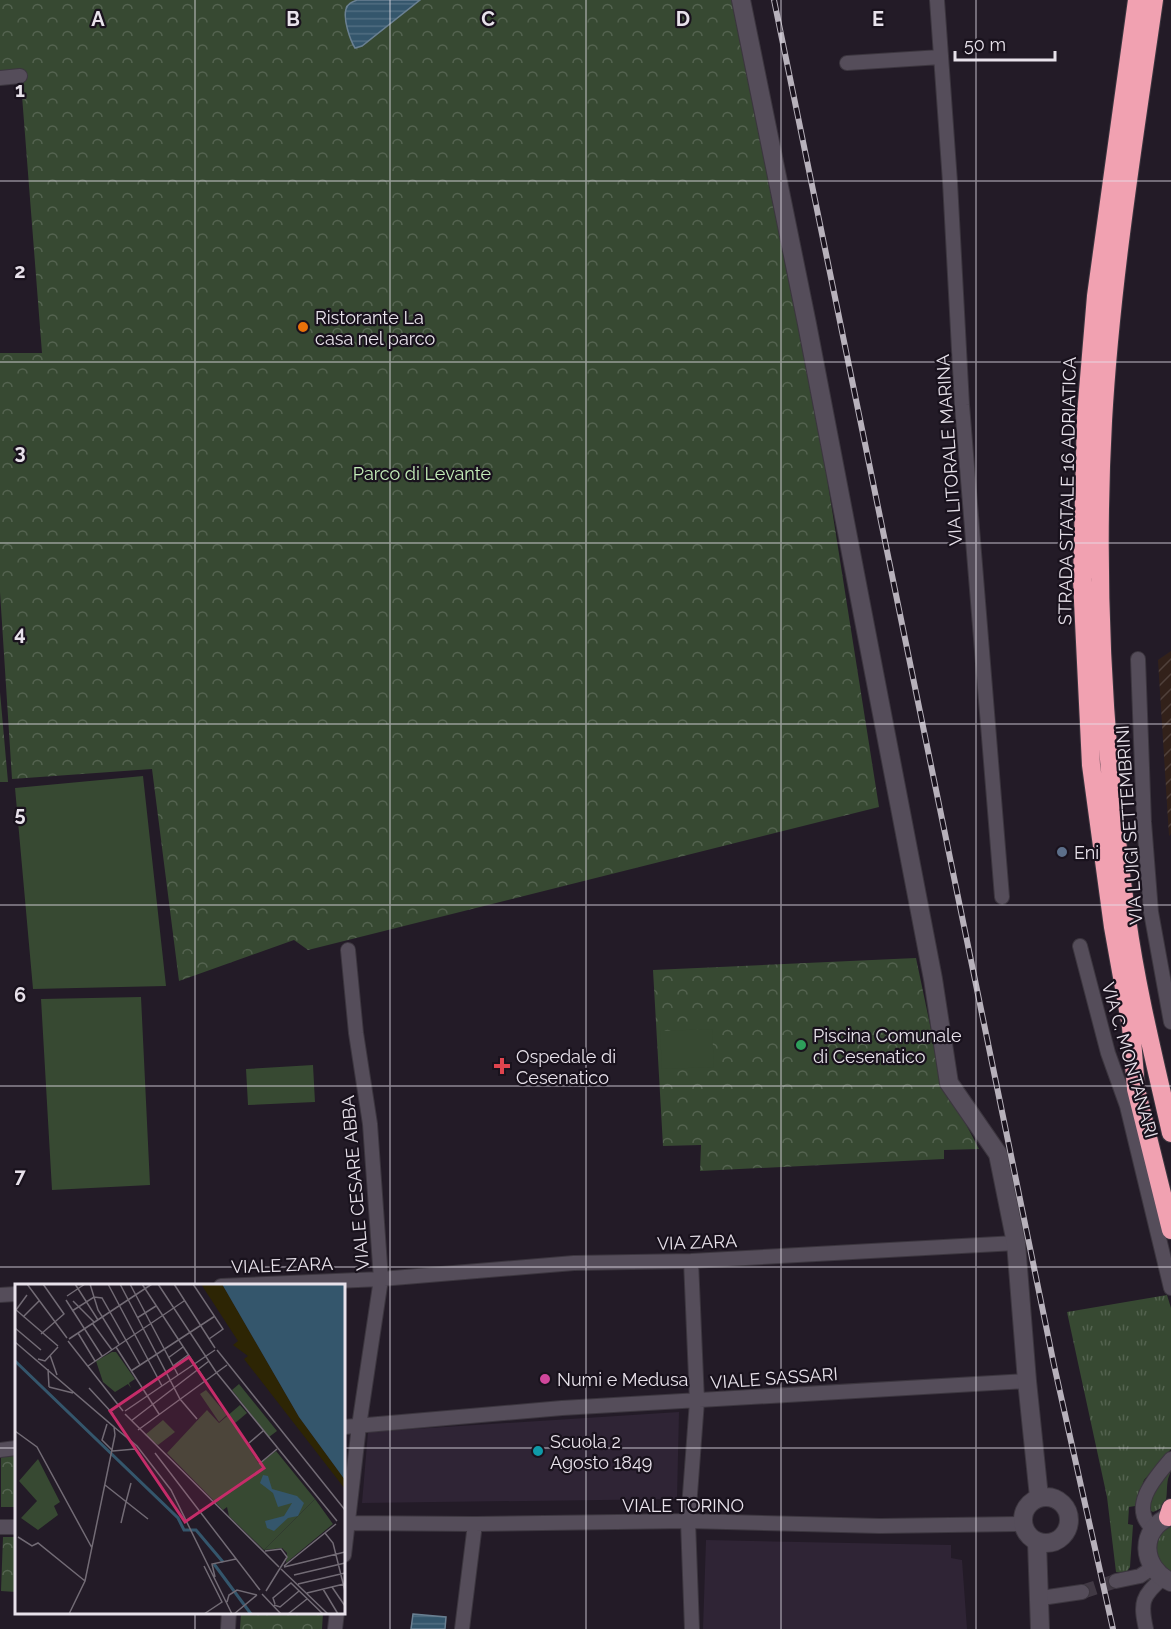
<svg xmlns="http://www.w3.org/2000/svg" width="1171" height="1629" font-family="Raleway,sans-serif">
<defs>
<pattern id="industrial-furrows" width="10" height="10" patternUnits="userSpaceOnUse" patternTransform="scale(1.5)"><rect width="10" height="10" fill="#32211a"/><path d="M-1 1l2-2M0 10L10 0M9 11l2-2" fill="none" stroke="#50413b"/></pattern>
<pattern id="grass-tufts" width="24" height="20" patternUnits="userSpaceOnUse" patternTransform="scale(1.5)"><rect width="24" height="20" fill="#374932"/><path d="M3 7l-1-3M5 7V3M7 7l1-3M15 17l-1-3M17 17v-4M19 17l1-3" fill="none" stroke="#546350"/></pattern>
<pattern id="forest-crowns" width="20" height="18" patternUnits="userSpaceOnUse" patternTransform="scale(1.5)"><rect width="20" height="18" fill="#374932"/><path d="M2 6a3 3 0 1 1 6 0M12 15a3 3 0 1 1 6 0" fill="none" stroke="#546350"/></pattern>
<pattern id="water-rules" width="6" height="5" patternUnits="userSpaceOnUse" patternTransform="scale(1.5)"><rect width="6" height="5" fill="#34566c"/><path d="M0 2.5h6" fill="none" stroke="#516e81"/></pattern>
</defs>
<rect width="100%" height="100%" fill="#231b27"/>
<!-- industrial -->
<path fill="url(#industrial-furrows)" d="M1171 651V834L1169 836 1158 660Z"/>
<!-- built -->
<path fill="#2f2435" d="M679 1412 677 1499 362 1503 368 1432Z
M706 1540 951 1545V1558L962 1560 967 1629H703Z"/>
<!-- grass -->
<path fill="url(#grass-tufts)" d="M1167 1295 1171 1308V1449L1144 1480 1135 1506 1129 1507 1128 1524 1133 1525 1130 1567 1126 1573 1116 1572 1107 1497 1067 1312Z
M1171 1469C1171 1472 1169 1475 1168 1479 1165 1494 1171 1506 1153 1512L1148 1509 1156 1487Z
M1171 1521V1576L1159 1568 1152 1541Z"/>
<!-- forest -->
<path fill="url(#forest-crowns)" d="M0 0H732L815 402 879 807 308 950 294 940 179 981 152 769 12 779 0 592V353H42L20 70 0 71Z
M0 692 8 782H0Z
M916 958 941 1077 979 1149 944 1150V1159L700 1171 701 1145 663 1146 653 970Z
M16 1455V1507H1V1456Z
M3 1537H16V1592L1 1591Z
M241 1613H323L322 1629H240Z"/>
<!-- garden -->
<path fill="#374932" d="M143 776 166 986 33 989 15 788Z
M141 997 150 1185 52 1190 41 999Z
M712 1029 714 1067 662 1069 660 1031Z
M313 1065 315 1102 248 1105 246 1069Z"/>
<!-- water -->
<path fill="url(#water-rules)" stroke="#6a8092" stroke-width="1.5" d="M357 0H420L362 46 355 48C350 40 343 19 346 9 347 4 352 2 357 0Z
M413 1614 446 1617 445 1629H411Z"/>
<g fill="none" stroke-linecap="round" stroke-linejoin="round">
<!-- street-tunnel -->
<path stroke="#413944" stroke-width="14" stroke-dasharray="14 7" stroke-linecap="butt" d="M1082 1592 1116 1581"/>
<defs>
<path id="street" d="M937 0 950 182 962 405 1002 897
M847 63 941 57
M0 78 20 76
M1138 659 1144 822 1151 912 1171 1022
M1080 946 1108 1053 1127 1106 1171 1288
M691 1261 697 1401 688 1521 692 1629
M221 1286 381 1279 574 1263 691 1261 1016 1243
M0 1295 16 1294
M344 1427 562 1408 1027 1381
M0 1450 16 1448
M344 1523 475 1524 688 1521 880 1526 1022 1524
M0 1527H16
M1153 1529C1128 1507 1155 1478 1171 1459
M344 1555 359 1426 381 1279 370 1124 356 1033 348 950
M1116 1581 1140 1576 1152 1568
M1048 1597 1082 1592
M228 1629 229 1612
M335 1629 337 1612
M462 1629 475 1524
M1146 1629C1140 1602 1142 1596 1163 1578"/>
<path id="secondary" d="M741 0 807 324 933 979 949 1083 998 1154 1016 1243 1027 1381 1039 1497
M1023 1520a23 23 0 1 1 46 0a23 23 0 1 1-46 0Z
M1171 1516C1138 1529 1141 1568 1171 1582
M1037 1542 1040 1629"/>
<path id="highway" d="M1137 0 1096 296 1086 414 1082 580 1091 765 1113 927 1131 1027 1136 1089 1171 1230
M1154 0C1134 140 1111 280 1103 421 1094 587 1104 755 1127 919 1137 991 1155 1062 1171 1133
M1168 1517 1171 1508"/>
</defs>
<!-- street casing -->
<use href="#street" stroke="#3c363f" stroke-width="16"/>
<!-- secondary casing -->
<use href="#secondary" stroke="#3c363f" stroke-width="20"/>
<!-- highway casing -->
<use href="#highway" stroke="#3c363f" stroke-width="20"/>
<!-- street -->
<use href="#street" stroke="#554d5a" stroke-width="14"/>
<!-- secondary -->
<use href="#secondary" stroke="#554d5a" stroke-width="18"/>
<!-- highway -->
<use href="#highway" stroke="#f1a1b1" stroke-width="18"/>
<defs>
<path id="rail" d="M774 0 1054 1365 1113 1629"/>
</defs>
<!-- rail casing -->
<use href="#rail" stroke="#b7b1bb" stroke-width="6"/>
<!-- rail -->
<use href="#rail" stroke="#19121d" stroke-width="4" stroke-dasharray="11" stroke-linecap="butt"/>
</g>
<!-- grid -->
<path fill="none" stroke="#e8e2eb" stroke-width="1.5" stroke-opacity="0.55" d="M195 0V1286M390 0V1629M586 0V1629M781 0V1629M976 0V1629M0 181H1171M0 362H1171M0 543H1171M0 724H1171M0 905H1171M0 1086H1171M0 1267H1171M0 1448H16M344 1448H1171M195 1612V1629"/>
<!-- markers -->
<circle fill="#e8710a" stroke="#19121d" stroke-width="2" cx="303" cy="327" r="6"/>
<circle fill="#5c6f8a" stroke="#19121d" stroke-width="2" cx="1062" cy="852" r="6"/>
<circle fill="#2e9e5b" stroke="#19121d" stroke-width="2" cx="801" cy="1045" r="6"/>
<path fill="#e0444e" stroke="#19121d" stroke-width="2" d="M499 1057h6v6h6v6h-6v6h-6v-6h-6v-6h6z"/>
<circle fill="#d1479c" stroke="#19121d" stroke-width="2" cx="545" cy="1379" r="6"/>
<circle fill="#0f9aa8" stroke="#19121d" stroke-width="2" cx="538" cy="1451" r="6"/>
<g text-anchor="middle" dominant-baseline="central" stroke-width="4.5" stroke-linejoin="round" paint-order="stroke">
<!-- poi labels -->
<g font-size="18" fill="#e8e2eb" stroke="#19121d" text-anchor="start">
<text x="315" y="317">Ristorante La<tspan x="315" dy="21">casa nel parco</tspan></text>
<text x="1074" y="852">Eni</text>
<text x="813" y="1035">Piscina Comunale<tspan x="813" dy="21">di Cesenatico</tspan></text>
<text x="516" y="1056">Ospedale di<tspan x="516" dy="21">Cesenatico</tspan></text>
<text x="557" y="1379">Numi e Medusa</text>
<text x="550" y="1441">Scuola 2<tspan x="550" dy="21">Agosto 1849</tspan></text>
</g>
<!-- street labels -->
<g font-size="18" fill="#e8e2eb" stroke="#19121d">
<text transform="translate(949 450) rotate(-94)">VIA LITORALE MARINA</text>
<text transform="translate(1067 491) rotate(-89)">STRADA STATALE 16 ADRIATICA</text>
<text transform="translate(1129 825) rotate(-94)">VIA LUIGI SETTEMBRINI</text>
<text transform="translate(1130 1060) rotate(74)">VIA C. MONTANARI</text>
<text transform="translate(355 1183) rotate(-95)">VIALE CESARE ABBA</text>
<text transform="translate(697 1242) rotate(-2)">VIA ZARA</text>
<text transform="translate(282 1265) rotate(-2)">VIALE ZARA</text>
<text transform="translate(774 1378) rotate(-4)">VIALE SASSARI</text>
<text x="683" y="1505">VIALE TORINO</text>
</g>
<!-- park labels -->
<g font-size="18" fill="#c4eeb9" stroke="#19121d">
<text x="422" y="473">Parco di Levante</text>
</g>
</g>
<!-- overview -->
<g transform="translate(15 1284)">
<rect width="330" height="330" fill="#231b27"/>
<path d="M23 175 45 218 39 222 43 231 23 246 6 234 22 217 4 197ZM300 215 318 240 271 279 272 269 267 264 249 266Z" fill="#374932"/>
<path d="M224 100 262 147 254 153 217 106ZM225 121 232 129 219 140 244 180 261 167 300 215 249 266 214 232 212 223 208 226 152 169 192 126 204 139ZM148 136 160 148 143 161 130 151Z" fill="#374932"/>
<path d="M186 0H207L284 133 330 196V205L229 75 233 72 218 61 223 57Z" fill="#2d2504"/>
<path d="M97 68H101L120 95 114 99 116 104 113 100 100 108 88 98 81 77ZM191 106 212 131 204 138 185 110Z" fill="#374932"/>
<path d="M207 0H330V196L284 133ZM248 191 253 192 257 205 282 212 289 219 283 232 273 234 259 247 252 244 250 237 269 232 277 219 263 223 258 209 245 199Z" fill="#34566c"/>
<path fill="none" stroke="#34566c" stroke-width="3" d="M0 77 163 234 169 246H181L208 278M199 280 236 330"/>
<path fill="none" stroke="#726b75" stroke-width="1.5" d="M12 0 52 54M60 0 83 36M75 0 83 26 104 60M93 0 147 102M105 0 165 115 182 135M115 0 163 91M127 0 190 96M143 0 201 88 322 237M159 0 200 64M178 0 208 45 194 55M52 12 70 0M51 16 87 72M58 17 79 38M0 25 43 62M1 26 12 11M57 27 79 13 87 14 125 81M8 33 24 17M122 34 141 22M78 40 97 66M0 44 26 66M63 49 80 77M26 50 49 30 28 0M54 55 137 0M53 57 108 127M0 58 99 143 100 151M101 63 144 130M202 66 330 226M35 71 42 91M153 74 168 63M23 75 30 77 43 63M73 82 169 17M158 82 173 71M33 85 34 103M116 87 200 32M34 103 58 109M74 104 98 130M110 127 200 66M110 130 264 283M116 137 194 77M92 140 87 156 98 167 120 165 125 170M99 143 122 162 156 206 217 330M123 146 212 81M0 147 22 163 77 264M234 159 248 147M140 169 245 306M244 180 262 165M90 201 133 235M111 218 116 199M106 239 111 218M310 249 318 259 330 307M3 253 17 262 23 259 70 297M250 267 266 265 272 273 251 307M269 282 321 240M269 283 330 268M266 285 313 330M279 291 330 279M200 293 197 280 221 275M283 300 330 289M317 303 330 322M308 305 323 330M292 309 329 300M247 310 266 330M212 318 214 311 222 306 242 311M260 320 258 314 276 299 308 330M259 321 265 323 284 307M54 330 70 297 100 151M189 330 207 318 189 282M219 330 242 311M273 330 292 315"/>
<path fill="#c62c69" fill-opacity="0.15" stroke="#c62c69" stroke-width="3" d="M174 73 249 184 170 238 95 127Z"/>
<rect width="330" height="330" fill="none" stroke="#e8e2eb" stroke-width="3"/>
</g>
<g font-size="20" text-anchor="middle" font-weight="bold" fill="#e8e2eb" stroke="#19121d" stroke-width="4.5" stroke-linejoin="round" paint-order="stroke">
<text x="98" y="26">A</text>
<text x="293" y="26">B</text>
<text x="488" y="26">C</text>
<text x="683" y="26">D</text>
<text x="878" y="26">E</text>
<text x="20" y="97">1</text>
<text x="20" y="278">2</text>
<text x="20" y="459">3</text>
<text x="20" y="640">4</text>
<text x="20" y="821">5</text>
<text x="20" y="1002">6</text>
<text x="20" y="1183">7</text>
</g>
<!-- scale -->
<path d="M955 51v9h100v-9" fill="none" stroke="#e8e2eb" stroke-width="3"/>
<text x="964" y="51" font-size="18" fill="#e8e2eb" stroke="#19121d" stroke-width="4.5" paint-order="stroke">50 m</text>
</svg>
